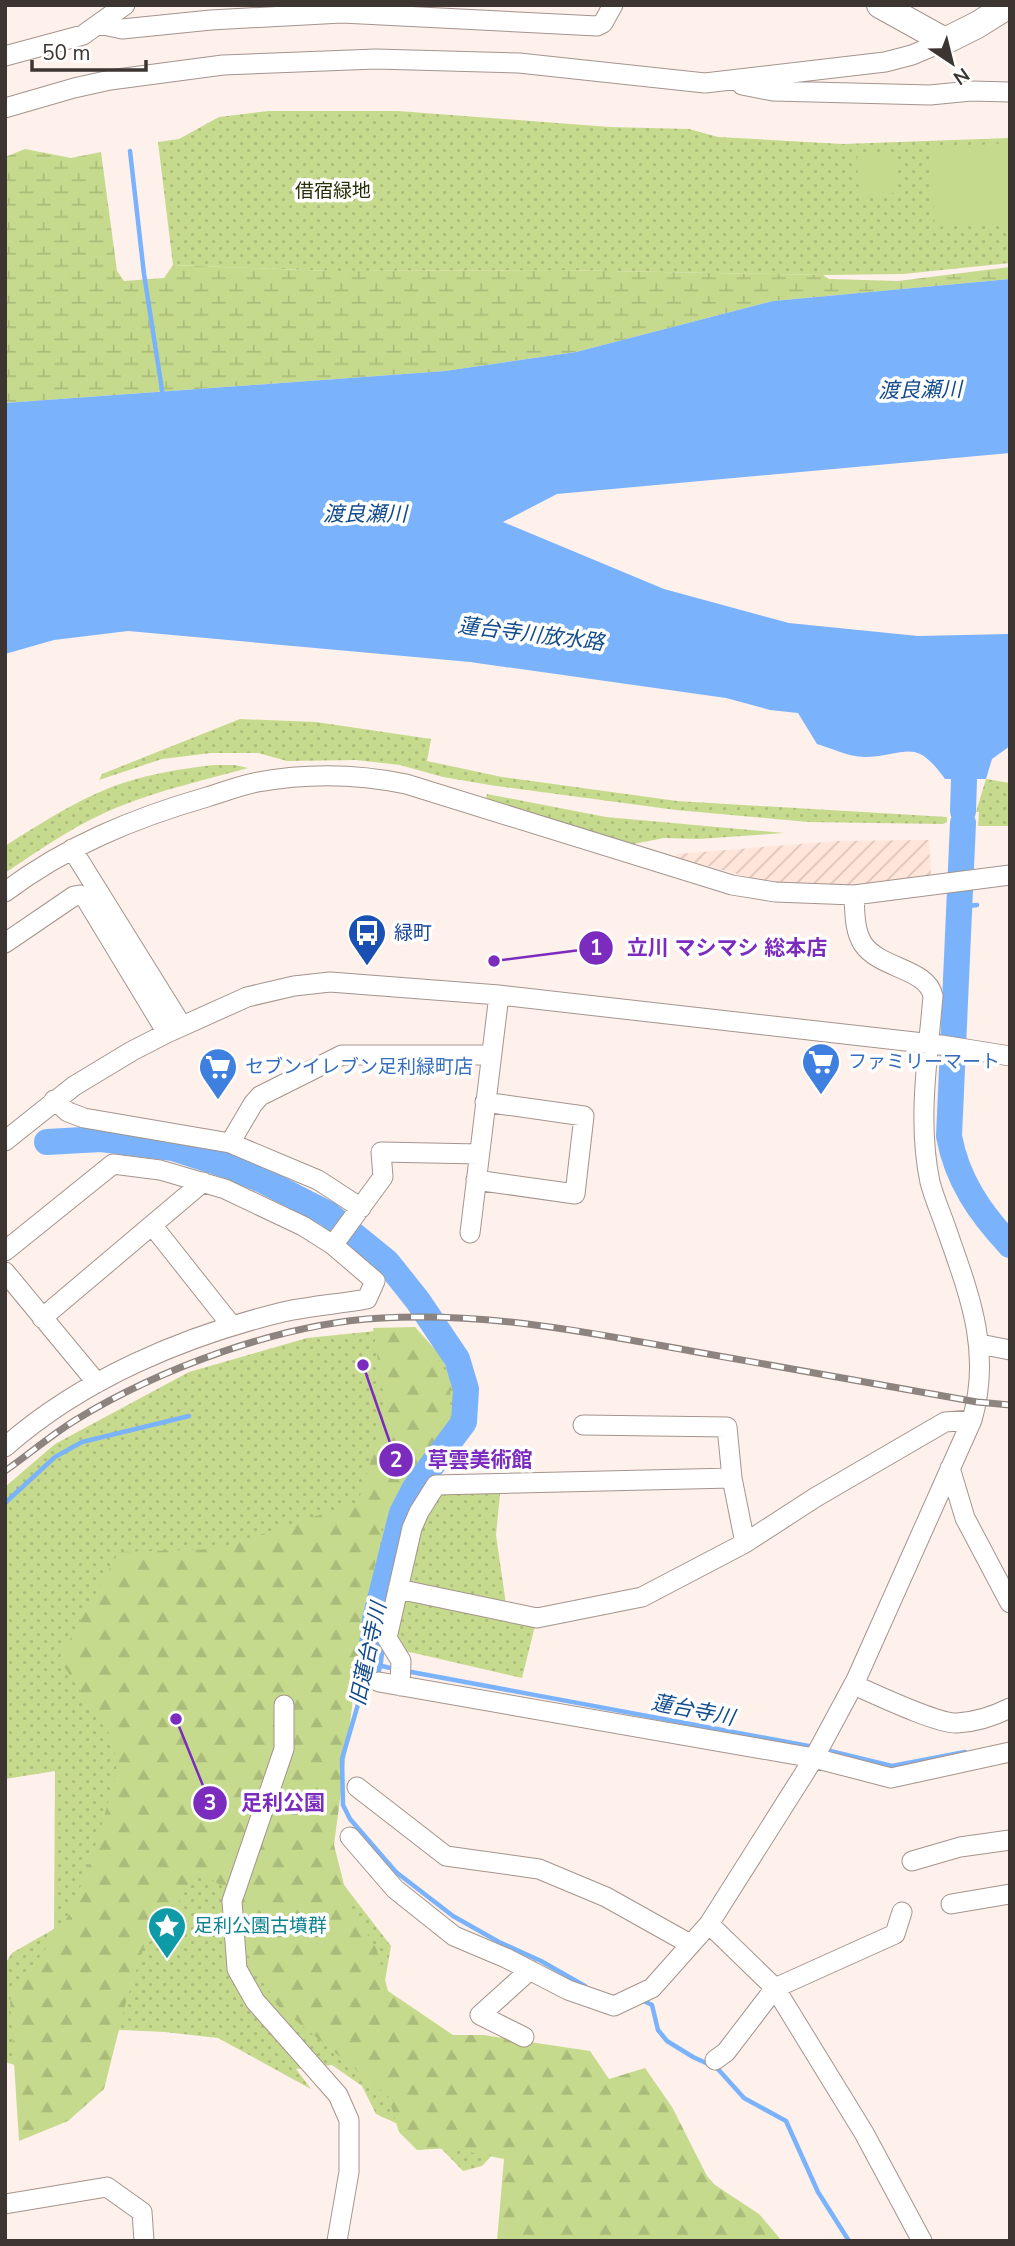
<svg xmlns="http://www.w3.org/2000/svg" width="1015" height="2246" font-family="'Nunito Sans','Noto Sans JP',sans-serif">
<defs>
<pattern id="industrial-furrows" width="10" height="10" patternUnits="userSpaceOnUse" patternTransform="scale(1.75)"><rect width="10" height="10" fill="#ffe5da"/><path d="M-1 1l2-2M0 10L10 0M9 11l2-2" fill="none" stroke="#dbc5bc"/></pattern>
<pattern id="grass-dots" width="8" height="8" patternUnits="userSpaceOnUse" patternTransform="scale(1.75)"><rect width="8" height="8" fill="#c6da8d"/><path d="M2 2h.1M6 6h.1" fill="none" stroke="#abbc7a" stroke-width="1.8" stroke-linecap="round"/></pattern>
<pattern id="forest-firs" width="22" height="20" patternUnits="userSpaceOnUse" patternTransform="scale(1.75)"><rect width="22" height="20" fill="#c6da8d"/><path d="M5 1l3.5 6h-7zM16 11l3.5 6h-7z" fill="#abbc7a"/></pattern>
<pattern id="wetland-marsh" width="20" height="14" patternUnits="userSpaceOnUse" patternTransform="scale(1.75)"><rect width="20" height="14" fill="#c6da8d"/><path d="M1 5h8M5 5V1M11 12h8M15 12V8" fill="none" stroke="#abbc7a"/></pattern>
</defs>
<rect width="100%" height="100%" fill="#fef0ea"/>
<!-- industrial -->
<path fill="url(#industrial-furrows)" d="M929 840 931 877 877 886H797L755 879 675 857 677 854 837 841Z"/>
<!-- grass -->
<path fill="url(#grass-dots)" d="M268 111H398L610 127 689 129 718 137 843 144 1010 138V263L903 274 823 275 560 270 331 271 173 265 158 142 179 139 219 117Z
M240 719 316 722 431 739 427 761 502 777 677 801 947 817V822L943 824 808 822 676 810 496 786 443 777 400 765 356 760 287 761 258 753H211L162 759 99 780 102 774Z
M214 765H235L248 768C204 780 160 790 118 807 78 823 41 849 5 873V846C38 825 72 803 109 788 142 775 179 769 214 765Z
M986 779 1010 783V826H978L979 812H976Z
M487 794 606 817 784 833 698 839 664 838 628 845 486 799Z
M415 1327 441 1356 454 1386 453 1425 398 1496 501 1484 496 1535 507 1611 537 1618 522 1678 414 1653 363 1645 359 1670 336 1760 299 1798 337 1876 391 1946 382 1998 450 2039 583 2058 482 2166 463 2171 433 2140 376 2114 362 2086 332 2065 296 2069 311 2089 218 2038 165 2032 101 2029 15 2065 5 2062V1964L12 1953 54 1929 55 1771 5 1779V1487L55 1444 189 1372 307 1338Z"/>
<!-- forest -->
<path fill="url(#forest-firs)" d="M415 1327 451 1379 449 1429 382 1526 362 1631 334 1845 349 1904 377 1950 388 1991 453 2035H483L590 2051 609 2079 645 2068 672 2107 707 2176 715 2185 759 2214 782 2241H497L504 2159 450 2148 417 2150 399 2132 388 2096 277 2005 245 1950 234 1894 199 1871 177 1904 155 1913 126 2002 104 2089 68 2121 19 2141 10 1999 69 1915 91 1860 117 1773 113 1740 59 1659 119 1552 217 1549 358 1502 386 1412 373 1328Z"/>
<!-- wetland -->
<path fill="url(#wetland-marsh)" d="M25 149 71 158 101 152 117 271 124 281 164 278 173 265 331 271 560 270 823 275 829 279 898 281 1010 267V279L773 301 576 352 445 371 5 403V157Z"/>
<!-- pitch -->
<path fill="#c6da8d" d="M1010 143V222L935 227 929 148Z
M896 155 898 193 859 195 857 157Z"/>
<!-- water -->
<path fill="#7ab3fc" d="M1010 279V453L557 494 503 522 664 589 789 623 918 636 1010 634V746L992 759 986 779H945C914 736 908 756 864 757 849 757 831 748 817 744L798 713 770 710 726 698 470 662 128 631 54 640 5 654V403L445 371 576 352 773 301Z"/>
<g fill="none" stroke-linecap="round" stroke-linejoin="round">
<!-- stream -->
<path stroke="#7ab3fc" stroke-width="4.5" d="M130 151 144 274 163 396
M960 907 977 905
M5 1503 55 1457 82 1442 189 1416
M370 1663 394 1669
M406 1671 814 1747
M366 1677 342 1759 343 1805 350 1819 396 1872 453 1916 499 1942 541 1961 585 1986
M826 1750 892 1766 965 1752
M642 2000 652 2005 658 2030 667 2041 693 2057 717 2068 744 2098 786 2121 818 2192 849 2241"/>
<!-- river -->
<path stroke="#7ab3fc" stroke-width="26" d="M960 743 964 779 963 811
M963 823 949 1136C957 1180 980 1213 1010 1245
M47 1142 101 1139 173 1148 226 1165 262 1180 328 1214 387 1262 418 1301 457 1359 466 1389 464 1422 415 1488 402 1513 375 1619 370 1663 366 1677"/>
<defs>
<path id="minor" d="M99 24 122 29 211 20 342 13 597 26 603 23 613 5
M5 56 83 35 125 5
M742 85 773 91 930 95 971 91 1010 92
M5 108 74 88 110 80 223 65 376 59 519 63 705 83 885 62 912 55 945 41
M72 849 182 1026
M5 892C66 846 134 818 207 797 224 792 241 785 258 782 307 773 358 774 406 784L732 885 775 892 854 895 1010 875
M5 943 74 896 80 895 86 899 167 1033
M54 1100 68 1112 84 1118 230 1143 318 1180 361 1208
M5 1141 74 1086 132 1051 167 1033 247 997 294 986 330 982 499 995 941 1045 1010 1056
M230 1143 253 1104 260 1096 342 1055H491
M476 1180 575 1194 584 1116 485 1102
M152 1225 232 1326
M470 1233 499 995
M333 1245 383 1177 381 1152 479 1154
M5 1251 113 1164 160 1170 225 1189 303 1226 333 1245 375 1281 367 1299C339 1304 310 1306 283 1312 184 1336 82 1379 5 1447
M5 1272 97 1383
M42 1318 203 1182
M980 1344 1010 1350
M583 1425 727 1427 732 1478
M950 1468 965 1518 1010 1603
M398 1589 537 1618 642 1597 745 1543 816 1497 945 1422 972 1420
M379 1682 814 1758 891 1778 1010 1752
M854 1685C875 1694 937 1724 957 1723 975 1722 994 1716 1010 1708
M400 1686 401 1661 387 1638 412 1528 419 1512 436 1485 732 1478 745 1543
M284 1705V1749L232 1901 237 1969 255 2001 338 2095 349 2120V2172L337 2241
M357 1787 446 1856 539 1869 606 1897 690 1944
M350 1837 395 1889 454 1936 506 1958 568 1990 614 2006 652 1988 709 1924 814 1758 856 1680 972 1420C992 1350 969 1294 946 1228 941 1213 934 1198 930 1182 917 1121 928 1057 933 996 927 968 880 969 863 944 854 930 855 912 854 895
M912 1861 960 1847 1010 1840
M951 1904 1010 1894
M709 1924 775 1988 864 2133 922 2241
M524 2037 480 2015 530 1970
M715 2060 726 2052 775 1988 895 1934 902 1912
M5 2204 107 2187 142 2212 144 2241"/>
<path id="major" d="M880 5 945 41 977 25 1009 5"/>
</defs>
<!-- minor casing -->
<use href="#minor" stroke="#a4948d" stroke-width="21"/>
<!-- major casing -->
<use href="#major" stroke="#a4948d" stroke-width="28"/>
<!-- minor -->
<use href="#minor" stroke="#fff" stroke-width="19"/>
<!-- major -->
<use href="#major" stroke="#fff" stroke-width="26"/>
<defs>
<path id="rail" d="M5 1471C28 1455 50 1436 74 1421 158 1369 282 1323 382 1318 487 1312 587 1332 691 1351 786 1368 882 1385 977 1402L1010 1405"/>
</defs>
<!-- rail casing -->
<use href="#rail" stroke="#8d847f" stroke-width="7"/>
<!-- rail -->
<use href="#rail" stroke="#fff" stroke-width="4.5" stroke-dasharray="13" stroke-linecap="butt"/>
</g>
<!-- icons -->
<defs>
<symbol id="bus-pin" viewBox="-11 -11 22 30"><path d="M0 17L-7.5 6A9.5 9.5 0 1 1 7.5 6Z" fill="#1a4fb4" stroke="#fff"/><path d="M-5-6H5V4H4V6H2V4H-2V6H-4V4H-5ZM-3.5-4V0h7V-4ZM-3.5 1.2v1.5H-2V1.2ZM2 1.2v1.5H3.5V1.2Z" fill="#fff"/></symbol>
<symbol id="supermarket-pin" viewBox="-11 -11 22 30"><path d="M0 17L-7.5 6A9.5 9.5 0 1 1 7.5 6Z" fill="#3f7fe0" stroke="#fff"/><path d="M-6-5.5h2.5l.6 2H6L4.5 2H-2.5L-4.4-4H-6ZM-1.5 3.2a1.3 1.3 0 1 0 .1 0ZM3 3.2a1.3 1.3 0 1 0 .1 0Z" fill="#fff"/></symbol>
<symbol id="sight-pin" viewBox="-11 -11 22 30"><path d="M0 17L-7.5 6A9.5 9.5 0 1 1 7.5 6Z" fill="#0f9aa8" stroke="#fff"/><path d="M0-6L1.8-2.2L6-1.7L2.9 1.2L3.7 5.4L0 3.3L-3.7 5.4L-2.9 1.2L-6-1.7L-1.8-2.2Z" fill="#fff"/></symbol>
</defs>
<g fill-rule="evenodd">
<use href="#bus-pin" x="345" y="911" width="44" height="60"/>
<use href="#supermarket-pin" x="799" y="1040" width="44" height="60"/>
<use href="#supermarket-pin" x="196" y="1045" width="44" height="60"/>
<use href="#sight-pin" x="145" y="1904" width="44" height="60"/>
</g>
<g text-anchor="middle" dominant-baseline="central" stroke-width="7" stroke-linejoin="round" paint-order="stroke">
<!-- park labels -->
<g font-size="19" fill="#272f06" stroke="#fff">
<text x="333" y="191">借宿緑地</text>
</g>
<!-- transit labels -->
<g font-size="19" fill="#164399" stroke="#fff" text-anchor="start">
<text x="394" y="933">緑町</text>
</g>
<!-- shop labels -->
<g font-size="19" fill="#366cbe" stroke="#fff" text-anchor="start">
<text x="848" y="1062">ファミリーマート</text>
<text x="245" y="1067">セブンイレブン足利緑町店</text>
</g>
<!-- culture labels -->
<g font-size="19" fill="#0d838f" stroke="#fff" text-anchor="start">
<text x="194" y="1926">足利公園古墳群</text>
</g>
<!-- water labels -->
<g font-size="21" font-style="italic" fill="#124b8c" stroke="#fff">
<text transform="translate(920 390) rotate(-1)">渡良瀬川</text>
<text x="365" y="514">渡良瀬川</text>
<text transform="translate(531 634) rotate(7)">蓮台寺川放水路</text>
<text transform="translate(368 1654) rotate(-78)">旧蓮台寺川</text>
<text transform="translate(693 1710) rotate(11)">蓮台寺川</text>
</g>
</g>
<!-- callouts -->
<path fill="none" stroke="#7b2cbf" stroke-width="2.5" d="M494 961L596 948M363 1365L396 1460M176 1719L210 1803"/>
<g fill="#7b2cbf" stroke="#fff" stroke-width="2.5">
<circle cx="494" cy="961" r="7"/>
<circle cx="363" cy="1365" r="7"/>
<circle cx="176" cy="1719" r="7"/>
<circle cx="596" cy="948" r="18"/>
<circle cx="396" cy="1460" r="18"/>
<circle cx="210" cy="1803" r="18"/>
</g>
<g font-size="21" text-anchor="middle" font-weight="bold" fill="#fff">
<text x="596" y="955">1</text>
<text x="396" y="1467">2</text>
<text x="210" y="1810">3</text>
</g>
<g font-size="21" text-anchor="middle" font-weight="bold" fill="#7b2cbf" stroke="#fff" stroke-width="7" stroke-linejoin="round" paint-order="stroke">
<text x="727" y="955">立川 マシマシ 総本店</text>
<text x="480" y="1467">草雲美術館</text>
<text x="283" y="1810">足利公園</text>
</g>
<!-- border -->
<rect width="1015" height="2246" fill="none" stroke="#3c3532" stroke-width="14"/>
<!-- north arrow -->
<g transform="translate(952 63) rotate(145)" stroke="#ffffff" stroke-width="5" paint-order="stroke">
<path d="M0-5L12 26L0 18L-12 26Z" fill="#3c3532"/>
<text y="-10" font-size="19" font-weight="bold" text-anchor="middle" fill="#3c3532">N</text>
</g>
<!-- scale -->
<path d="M32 60v10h114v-10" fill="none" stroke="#3c3532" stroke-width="3.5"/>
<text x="42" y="60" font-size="21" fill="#3c3532" stroke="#ffffff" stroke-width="5" paint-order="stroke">50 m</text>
</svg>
